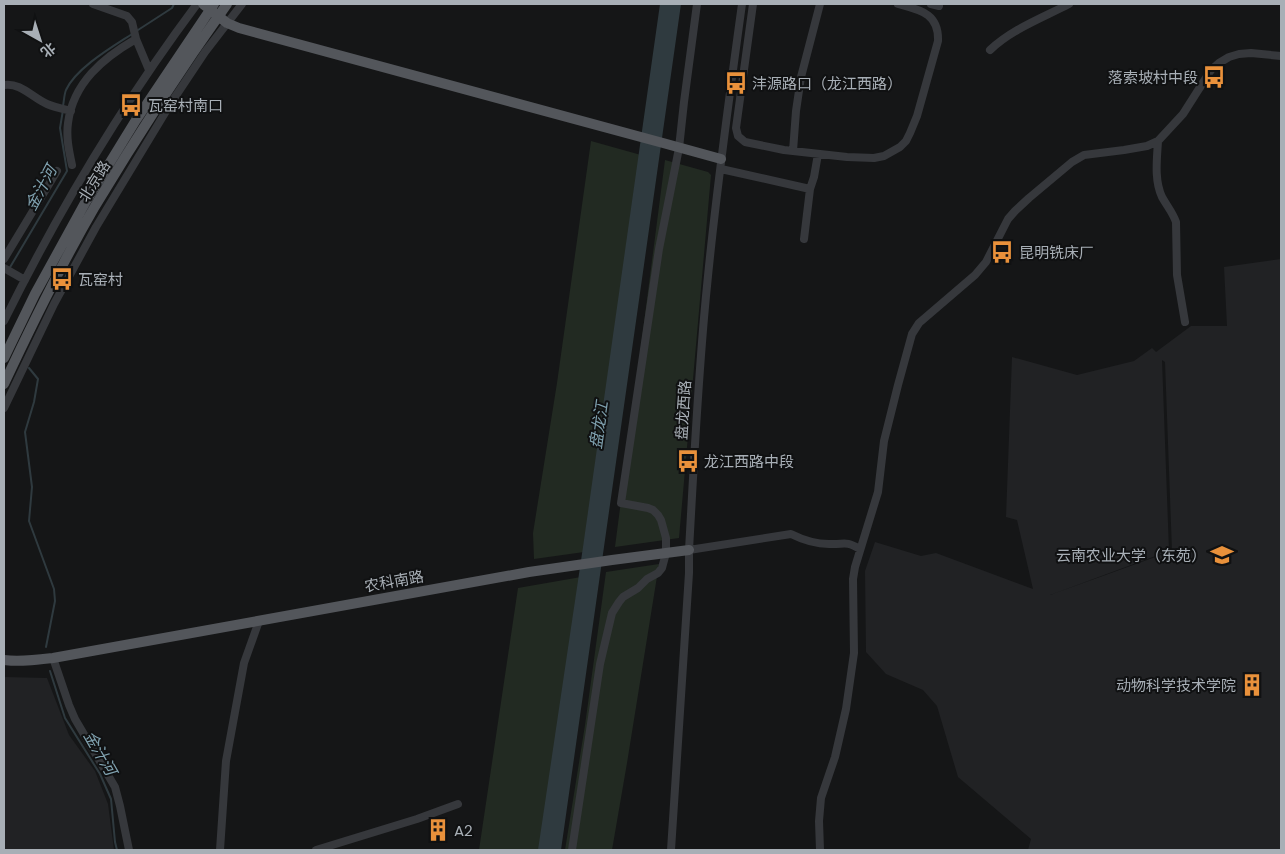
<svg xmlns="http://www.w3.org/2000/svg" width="1285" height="854" font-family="Poppins,'Noto Sans SC',sans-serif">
<rect width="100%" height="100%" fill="#151617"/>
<!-- built -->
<path fill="#212224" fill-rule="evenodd" d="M1281 259V850H1028L1031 839 958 777 937 706 923 690 886 674 866 652 865 571 875 542 921 556 936 553 1033 589 1017 520 1006 517 1012 357 1077 375 1134 361 1152 348 1156 352 1191 326H1227L1224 267ZM1162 360 1165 362 1172 551 1050 595 1169 551Z
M4 677 47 678 69 735 95 771 108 804 114 850H4Z"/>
<!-- green -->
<path fill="#222a22" d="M591 141 641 155 584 552 534 559 533 533 557 383Z
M665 160 708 172 711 175 679 538 615 547Z
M659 564 627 763 612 850H565L585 725 606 572Z
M581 577 541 850H479L518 588Z"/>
<!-- water -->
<path fill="#2f3a3f" d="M660 4H681L561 850H538L583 547Z"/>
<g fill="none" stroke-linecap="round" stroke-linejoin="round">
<!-- stream -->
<path stroke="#2f3a3f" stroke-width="2" d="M138 30 172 8 174 4
M63 106C64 101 64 95 66 90 76 68 112 47 132 34
M9 269 67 171 60 128 63 110
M29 368 38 379 34 402 25 432 32 487 29 521 54 589 55 601 46 647
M50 671 65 718 100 774 111 799 115 842 117 850"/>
<!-- minor -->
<path stroke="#36383c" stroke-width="8" d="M93 4 127 16 132 22 136 39
M753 4 736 128 738 136 745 142 784 150 847 157 874 158 884 156 900 147 906 141 910 133 917 116 938 41C939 13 920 10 898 4
M931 4 939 6
M990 50C1012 29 1042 18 1069 4
M4 85C20 82 33 98 47 104 54 107 63 109 71 111
M1158 141C1157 159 1154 180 1162 197 1167 206 1173 213 1176 222L1177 275 1185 322
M793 151 796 111 801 77 820 4
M72 165C69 151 66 137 68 123 73 83 103 58 136 39L149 70
M721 169 810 189
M804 239 810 189 814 177 818 154
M4 259 57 171
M4 268 25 280
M4 321C59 210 123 103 197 4
M4 408 54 304 96 227 171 103 205 52 242 4
M689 550 791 534C803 540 816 544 829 544 845 545 844 540 860 549
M53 658 69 705 75 719 115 787 120 806 129 850
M220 850 226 761 244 663 259 621
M316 850 417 819 458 804
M572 850 600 664 612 613 619 602 623 597 638 588 647 579 658 573 662 568 666 553V538L661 520 658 515 653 510 648 508 621 503 659 249 679 148 684 102 697 4
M671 850 689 573V550C694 462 698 374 707 286 716 192 729 98 742 4
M820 850 819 821 821 798 835 757 846 709 854 653 853 579 855 567 878 492 884 441 898 385 912 334 919 323 975 275 986 262 1008 219 1015 211 1029 198 1072 162 1084 155 1124 150 1147 146 1158 141 1183 114 1211 70 1219 63 1229 57 1239 54 1251 53 1281 56"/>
<!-- major -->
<path stroke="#53565b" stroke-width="10" d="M203 4 227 23 239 28 663 143 721 159
M4 358 35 294 85 203 136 120 214 4
M4 384C32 324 61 265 94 208 136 138 180 70 227 4
M4 660C21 662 36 660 53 658L529 572 612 560 689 550"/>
</g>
<!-- icons -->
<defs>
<symbol id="bus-bare" viewBox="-9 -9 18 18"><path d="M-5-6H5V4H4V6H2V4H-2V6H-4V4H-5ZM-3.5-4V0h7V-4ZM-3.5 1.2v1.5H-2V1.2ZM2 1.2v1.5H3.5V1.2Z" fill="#e9913b" stroke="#101112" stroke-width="2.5" paint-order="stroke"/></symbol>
<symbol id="university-bare" viewBox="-9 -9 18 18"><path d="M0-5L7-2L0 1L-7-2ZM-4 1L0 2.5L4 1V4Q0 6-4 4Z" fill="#e9913b" stroke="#101112" stroke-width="2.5" paint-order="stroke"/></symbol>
<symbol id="building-bare" viewBox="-9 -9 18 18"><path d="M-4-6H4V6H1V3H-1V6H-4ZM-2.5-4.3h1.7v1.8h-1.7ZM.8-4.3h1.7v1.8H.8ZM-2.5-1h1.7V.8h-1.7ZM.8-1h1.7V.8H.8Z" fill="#e9913b" stroke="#101112" stroke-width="2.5" paint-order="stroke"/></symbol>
</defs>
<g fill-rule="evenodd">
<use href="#bus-bare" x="1198" y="61" width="32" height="32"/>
<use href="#bus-bare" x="720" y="67" width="32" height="32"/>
<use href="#bus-bare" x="115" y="89" width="32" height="32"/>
<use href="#bus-bare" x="986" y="236" width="32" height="32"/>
<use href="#bus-bare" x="46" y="263" width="32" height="32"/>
<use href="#bus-bare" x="672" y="445" width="32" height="32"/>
<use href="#university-bare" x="1206" y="539" width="32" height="32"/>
<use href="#building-bare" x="1236" y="669" width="32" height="32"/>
<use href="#building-bare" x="422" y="814" width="32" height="32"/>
</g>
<g text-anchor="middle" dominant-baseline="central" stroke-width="4" stroke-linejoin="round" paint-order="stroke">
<!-- poi labels -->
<g font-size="15" fill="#a8afb6" stroke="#101112" text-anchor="start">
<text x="1198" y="77" text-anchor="end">落索坡村中段</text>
<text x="752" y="83">沣源路口（龙江西路）</text>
<text x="148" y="105">瓦窑村南口</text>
<text x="1019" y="252">昆明铣床厂</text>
<text x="78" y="279">瓦窑村</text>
<text x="704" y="461">龙江西路中段</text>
<text x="1206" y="555" text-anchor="end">云南农业大学（东苑）</text>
<text x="1236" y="685" text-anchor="end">动物科学技术学院</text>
<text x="454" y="830">A2</text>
</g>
<!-- street labels -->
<g font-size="15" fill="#a8afb6" stroke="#101112">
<text transform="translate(94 181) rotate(-58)">北京路</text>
<text transform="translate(683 410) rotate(-86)">盘龙西路</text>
<text transform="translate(394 581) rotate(-10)">农科南路</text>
</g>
<!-- water labels -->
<g font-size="16" font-style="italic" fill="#80a2b0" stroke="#101112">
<text transform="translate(41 188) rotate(-62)">金汁河</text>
<text transform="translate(599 425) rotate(-82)">盘龙江</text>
<text transform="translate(100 753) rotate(60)">金汁河</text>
</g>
</g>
<!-- border -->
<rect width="1285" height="854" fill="none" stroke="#a8afb6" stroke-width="10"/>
<!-- north arrow -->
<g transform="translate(40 40) rotate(141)" stroke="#101112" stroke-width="4" paint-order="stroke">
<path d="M0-4L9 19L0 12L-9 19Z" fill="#a8afb6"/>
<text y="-8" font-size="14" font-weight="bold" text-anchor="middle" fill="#a8afb6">北</text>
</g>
</svg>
